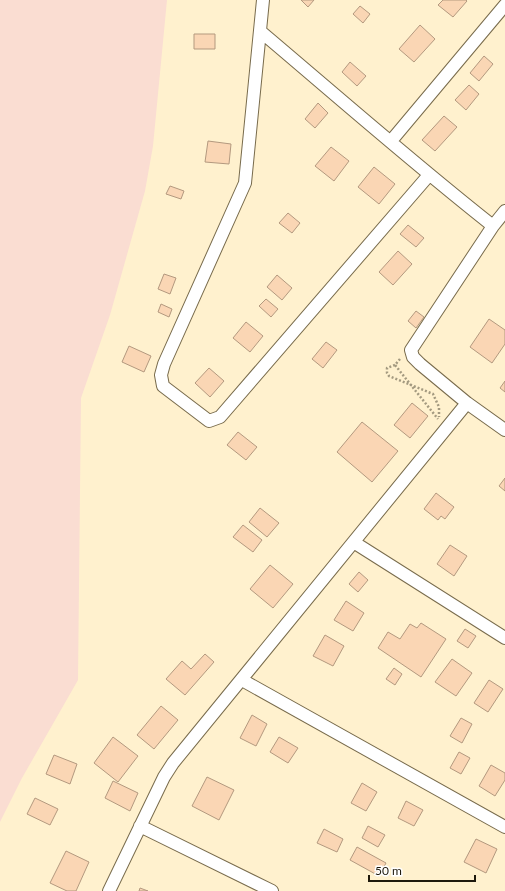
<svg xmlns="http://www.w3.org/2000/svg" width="505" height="891" font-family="Lato,sans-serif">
<rect width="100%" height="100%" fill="#fff1ce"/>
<!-- green -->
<path fill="#faddd2" d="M0 0H167L153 146 145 191 110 315 81 398 78 680 22 778 0 822Z"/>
<!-- building -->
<path fill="#fad6b4" stroke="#b3997f" d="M301 0H314L308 7Z
M443 0H466L467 1 453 17 438 5Z
M360 6 370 14 363 23 353 14Z
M420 25 435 39 414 62 399 49Z
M194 34H215V49H194Z
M484 56 493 64 479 81 470 73Z
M350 62 366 76 357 86 342 72Z
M469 85 479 94 466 110 455 100Z
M318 103 328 113 315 128 305 119Z
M444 116 457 127 435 151 422 140Z
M208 141 231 144 229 164 205 162Z
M331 147 349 161 334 181 315 166Z
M374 167 395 184 379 204 358 187Z
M170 186 184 191 181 199 166 194Z
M288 213 300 223 292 233 279 223Z
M408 225 424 238 416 247 400 234Z
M398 251 412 264 393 285 379 272Z
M164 274 176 278 170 294 158 289Z
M277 275 292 288 282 300 267 287Z
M266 299 278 309 271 317 259 306Z
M161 304 172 309 169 317 158 312Z
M416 311 424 317 416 328 408 321Z
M489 319 505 330V344L492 363 470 347Z
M246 322 263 336 250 352 233 338Z
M326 342 337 350 323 368 312 359Z
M129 346 151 356 144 372 122 362Z
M209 368 224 381 210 397 195 383Z
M505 381V392L500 388Z
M412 403 428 416 410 438 394 425Z
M362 422 398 451 372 482 337 452Z
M238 432 257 447 246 460 227 445Z
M505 478V491L499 486Z
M436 493 454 507 445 519 441 516 438 520 424 509Z
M260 508 279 523 267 537 249 522Z
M243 525 262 540 253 552 233 537Z
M450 545 467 556 454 576 437 564Z
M270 565 293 584 273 608 250 589Z
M359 572 368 580 358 592 349 584Z
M346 601 364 613 353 631 334 620Z
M421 623 446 639 421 677 378 648 388 632 400 639 410 624 417 628Z
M465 629 476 636 468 648 457 641Z
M325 635 344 646 333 666 313 656Z
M205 654 214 662 185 695 166 679 182 661 191 669Z
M452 659 472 673 456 696 435 682Z
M394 668 402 674 395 685 386 679Z
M489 680 503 689 488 712 474 703Z
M161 706 178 720 154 749 137 735Z
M252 715 267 724 256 746 240 738Z
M461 718 472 724 462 743 450 736Z
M113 737 138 756 118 782 94 763Z
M279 737 298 748 288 763 270 752Z
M459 752 470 758 461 774 450 768Z
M54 755 77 764 70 784 46 774Z
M491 765 505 773V780L495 796 479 786Z
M207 777 234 790 219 820 192 806Z
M113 781 138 793 130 811 105 798Z
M362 783 377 792 366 811 351 803Z
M35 798 58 809 50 825 27 814Z
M406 801 423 810 414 826 398 818Z
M368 826 385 835 378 847 362 838Z
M324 829 343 839 337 852 317 843Z
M476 839 497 849 486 873 464 862Z
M357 847 386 863 379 876 350 860Z
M66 851 89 862 76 891H67L50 883Z
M140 888 148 891H139Z"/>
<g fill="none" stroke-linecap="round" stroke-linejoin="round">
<defs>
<path id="minor" d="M263 0 245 183 164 364 161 375 163 386 209 421 220 417 429 175
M260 31C337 96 413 163 493 226
M391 141 505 5
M467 403 420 364 413 357 411 350 493 226 505 211
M355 543 505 638
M242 680 505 827
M140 826 272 891
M109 891 164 777 173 763 467 403 505 430"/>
</defs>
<!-- minor casing -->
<use href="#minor" stroke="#786b4c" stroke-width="14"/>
<!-- path -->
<path stroke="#a49a80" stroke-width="2.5" stroke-dasharray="2 2" stroke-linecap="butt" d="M400 359 395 365 438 419
M395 365 387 368V373L389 376 433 394 439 407V417"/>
<!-- minor -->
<use href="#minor" stroke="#fff" stroke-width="12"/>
</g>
<!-- scale -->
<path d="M369 875v6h106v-6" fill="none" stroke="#1e190c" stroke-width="2"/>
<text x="375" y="875" font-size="12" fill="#1e190c" stroke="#ffffff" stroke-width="3" paint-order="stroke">50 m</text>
</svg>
